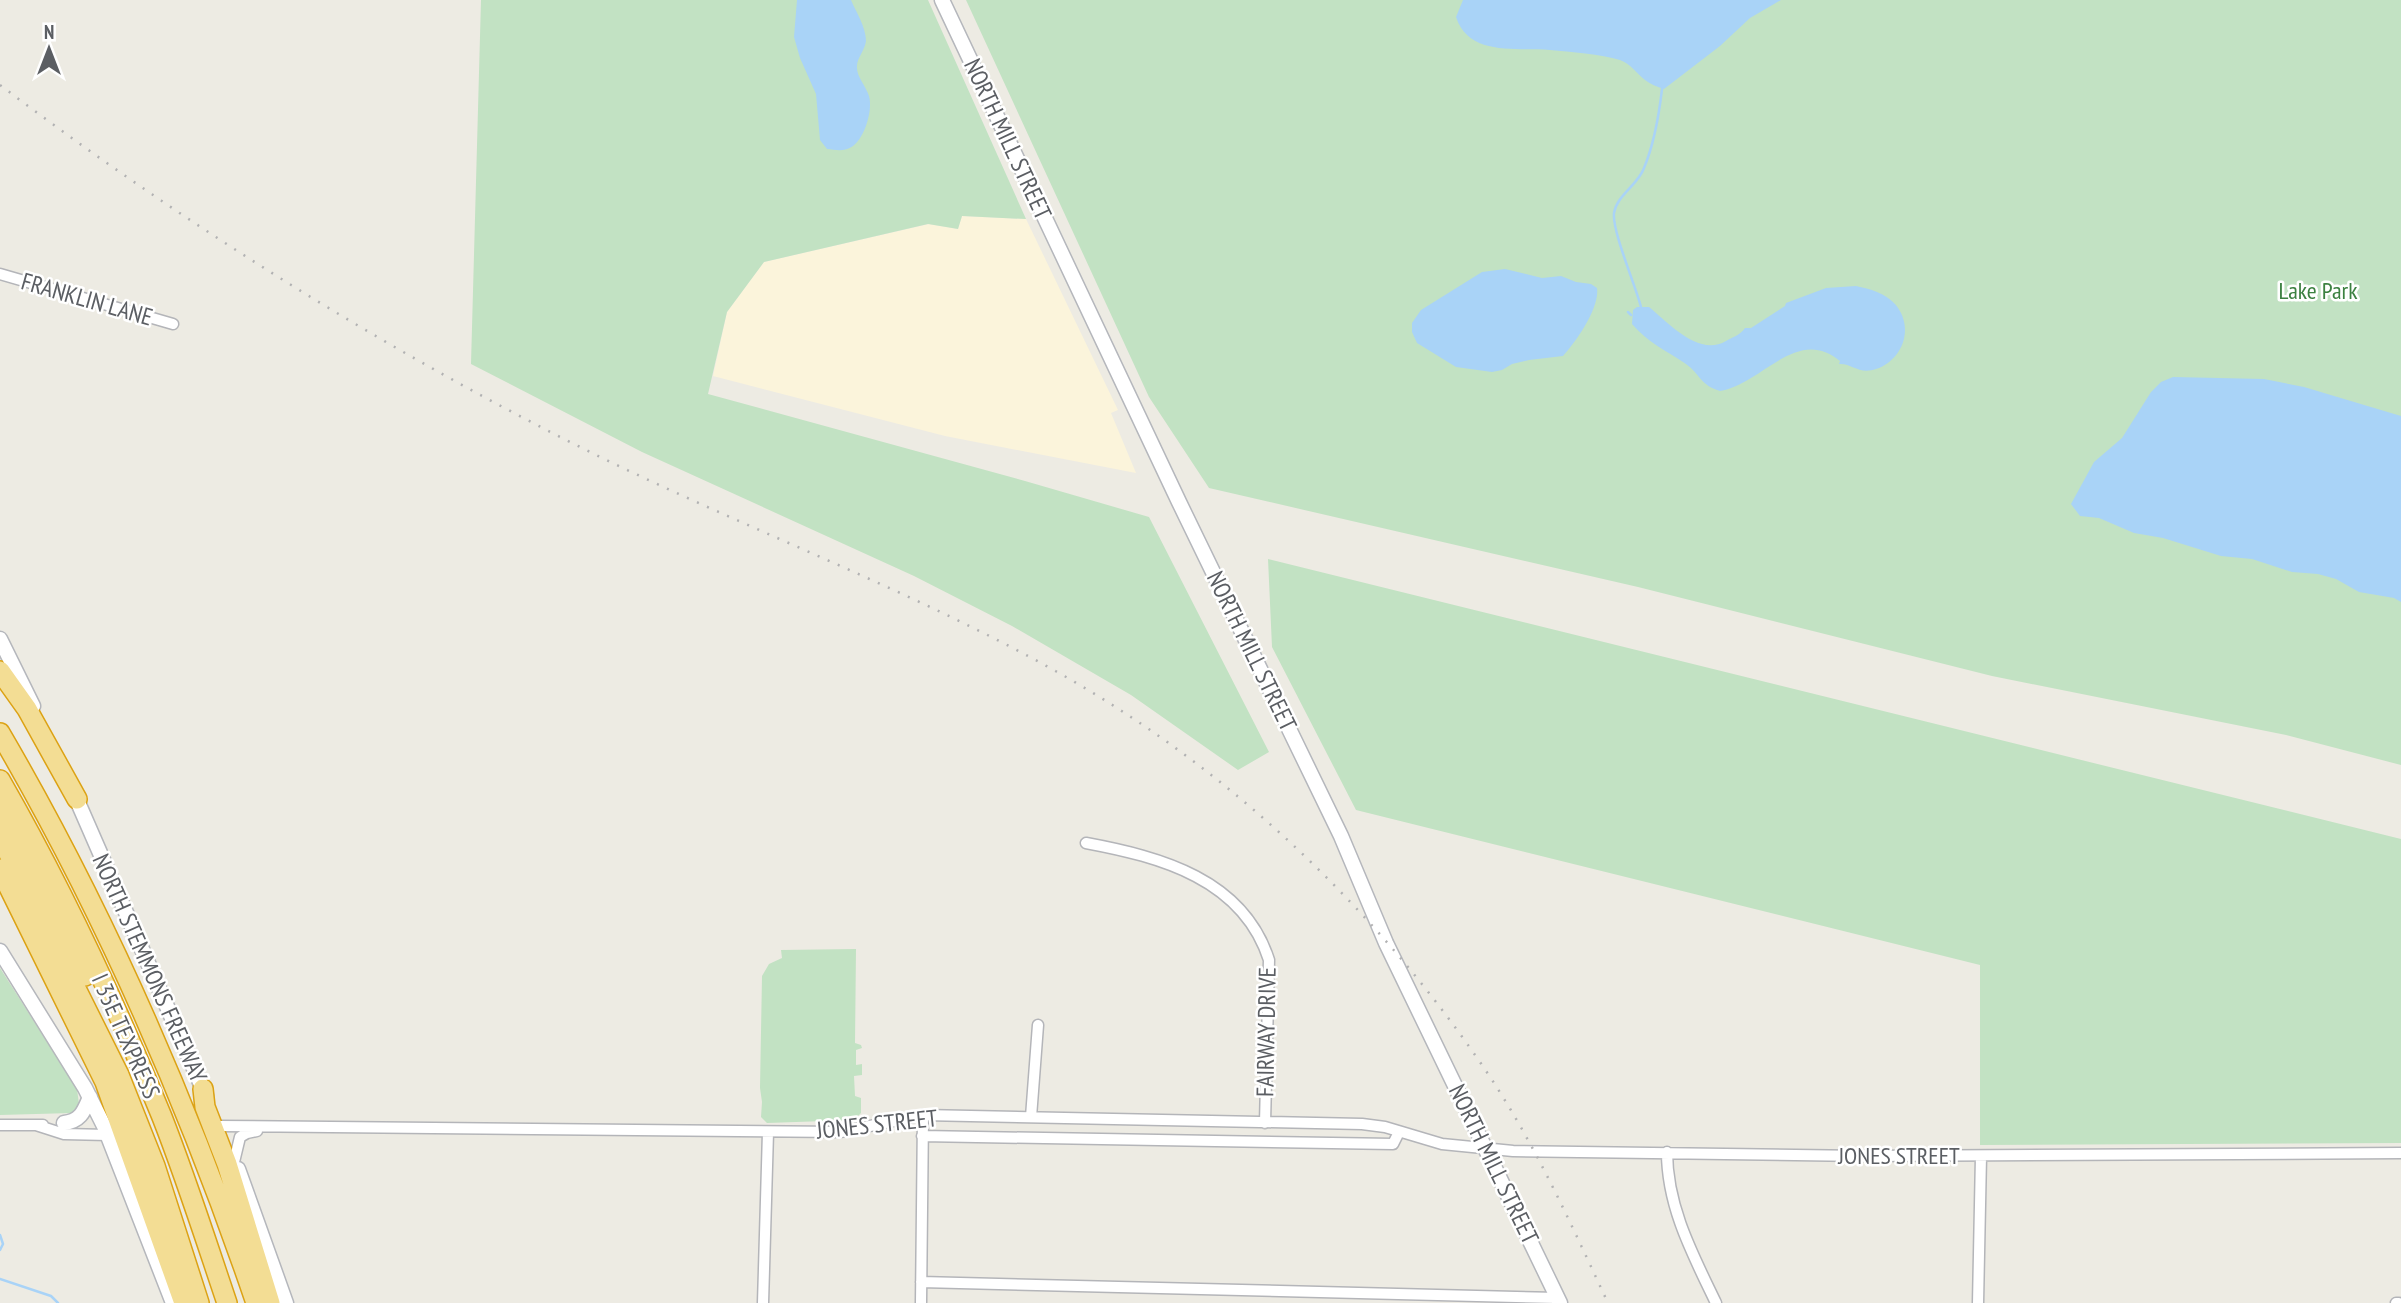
<svg xmlns="http://www.w3.org/2000/svg" width="2401" height="1303" font-family="'PT Sans Narrow',sans-serif">
<rect width="100%" height="100%" fill="#edebe3"/>
<!-- commercial -->
<path fill="#fbf4db" d="M962 216 1026 219 1118 410 1111 413 1136 473 945 436 713 376 727 312 764 262 929 224 958 229Z"/>
<!-- green -->
<path fill="#c2e2c3" d="M481 0H928L1026 219 962 216 958 229 928 224 764 262 727 312 708 394 1025 481 1149 517 1269 752 1238 770 1131 695 1012 626 914 576 642 452 471 364Z
M966 0H2401V765L2286 735 1992 676 1638 587 1209 488 1149 397Z
M1268 559 2401 839V1143L1980 1145V965L1356 810 1272 647Z
M856 949 855 1043 861 1045 862 1048 856 1050V1065L862 1064V1075L854 1076 855 1096 861 1098V1113L854 1120 767 1123 761 1117 762 1102 760 1088 762 976 769 964 782 958 781 950Z
M0 968 77 1089 79 1104 72 1113 0 1115Z"/>
<!-- water -->
<path fill="#a9d3f7" d="M797 0H851C856 12 866 27 866 41 865 50 857 58 857 66 856 76 866 86 869 96 873 110 865 137 853 146 845 152 836 150 827 149L820 140 816 94 800 58 794 37Z
M1463 0H1781L1750 18 1720 46 1664 89C1657 87 1650 84 1645 80 1635 72 1631 64 1620 60 1601 54 1570 52 1550 50 1517 47 1469 57 1456 17Z
M1505 269 1542 278 1561 276 1576 282 1591 284 1597 288C1600 308 1576 342 1563 356L1529 360 1512 364 1502 370 1492 372 1456 367 1417 343 1412 332V323L1421 310 1482 272Z
M1856 286C1870 289 1885 293 1895 304 1915 327 1903 360 1876 369 1859 375 1852 363 1839 364L1840 361C1797 325 1762 384 1720 391 1700 385 1700 374 1686 364 1667 351 1647 342 1632 324L1633 310 1637 307H1649C1669 323 1698 357 1726 341 1733 337 1740 335 1745 328H1751L1785 306 1786 303 1826 288Z
M2173 377 2264 379 2304 387 2401 416V602L2394 598 2359 592 2336 579 2318 574 2292 572 2252 559 2221 556 2163 538 2134 533 2099 518 2080 516 2071 504 2094 462 2122 438 2151 392 2161 382Z"/>
<g fill="none" stroke-linecap="round" stroke-linejoin="round">
<!-- stream -->
<path stroke="#a9d3f7" stroke-width="2.5" d="M1641 307C1635 284 1612 231 1614 213 1617 195 1638 185 1644 168 1654 144 1659 115 1662 89
M1628 312 1631 315
M0 1235 3 1244 0 1250
M0 1279 51 1296 58 1303"/>
<defs>
<path id="minor" d="M0 274 173 324
M1086 843C1161 857 1243 879 1269 960L1265 1123
M1031 1117 1038 1025
M0 1125H43
M36 1125 64 1134 108 1135
M219 1126 841 1132 923 1115 1362 1124 1385 1127 1442 1144 1513 1151 1864 1156 2401 1153
M922 1136 1393 1144 1399 1132
M1667 1152C1667 1207 1693 1255 1716 1303
M234 1162 240 1137 247 1133 257 1131
M921 1282 1558 1298
M763 1303 768 1132
M921 1303 923 1115
M1978 1303 1981 1156
M2396 1303H2399"/>
<path id="secondary" d="M942 0 1179 502 1341 836 1386 943 1560 1303
M0 639 33 706
M73 791 206 1096
M0 951 85 1088 104 1126 173 1303
M64 1123C81 1121 84 1111 90 1097
M238 1169 286 1303"/>
<path id="motorway" d="M0 671 27 709 77 799
M0 733C105 913 189 1106 256 1303
M0 780C62 888 115 1002 162 1117 186 1178 206 1241 227 1303
M0 808 85 976
M0 836 119 1075 155 1166 199 1303
M0 869 105 1082 184 1303
M203 1089 205 1107 227 1164 270 1303"/>
</defs>
<!-- minor casing -->
<use href="#minor" stroke="#b4b5b9" stroke-width="13"/>
<!-- secondary casing -->
<use href="#secondary" stroke="#b5b7bc" stroke-width="17"/>
<!-- motorway casing -->
<use href="#motorway" stroke="#dca214" stroke-width="22"/>
<!-- minor -->
<use href="#minor" stroke="#fff" stroke-width="10"/>
<!-- secondary -->
<use href="#secondary" stroke="#fff" stroke-width="14"/>
<!-- motorway -->
<use href="#motorway" stroke="#f3dd94" stroke-width="19"/>
<!-- rail -->
<path stroke="#b2b2b3" stroke-width="2.5" stroke-dasharray="2 9" stroke-linecap="butt" d="M0 85C181 222 377 345 580 447 732 523 892 582 1041 663 1218 759 1368 899 1482 1065 1533 1139 1570 1222 1608 1303"/>
</g>
<g text-anchor="middle" dominant-baseline="central" stroke-width="5" stroke-linejoin="round" paint-order="stroke">
<!-- street labels -->
<g font-size="24" fill="#5b5e63" stroke="#fff">
<text transform="translate(1008 139) rotate(65)">NORTH MILL STREET</text>
<text transform="translate(87 299) rotate(16)">FRANKLIN LANE</text>
<text transform="translate(1252 651) rotate(64)">NORTH MILL STREET</text>
<text transform="translate(150 968) rotate(66)">NORTH STEMMONS FREEWAY</text>
<text transform="translate(1266 1032) rotate(-89)">FAIRWAY DRIVE</text>
<text transform="translate(126 1036) rotate(66)">I 35E TEXPRESS</text>
<text transform="translate(877 1124) rotate(-6)">JONES STREET</text>
<text x="1899" y="1155">JONES STREET</text>
<text transform="translate(1494 1164) rotate(64)">NORTH MILL STREET</text>
</g>
<!-- park labels -->
<g font-size="24" fill="#3c8141" stroke="#fff">
<text x="2318" y="290">Lake Park</text>
</g>
</g>
<!-- north arrow -->
<g transform="translate(49 49)" stroke="#ffffff" stroke-width="5" paint-order="stroke">
<path d="M0-5L12 26L0 18L-12 26Z" fill="#5b5e63"/>
<text y="-10" font-size="19" font-weight="bold" text-anchor="middle" fill="#5b5e63">N</text>
</g>
</svg>
